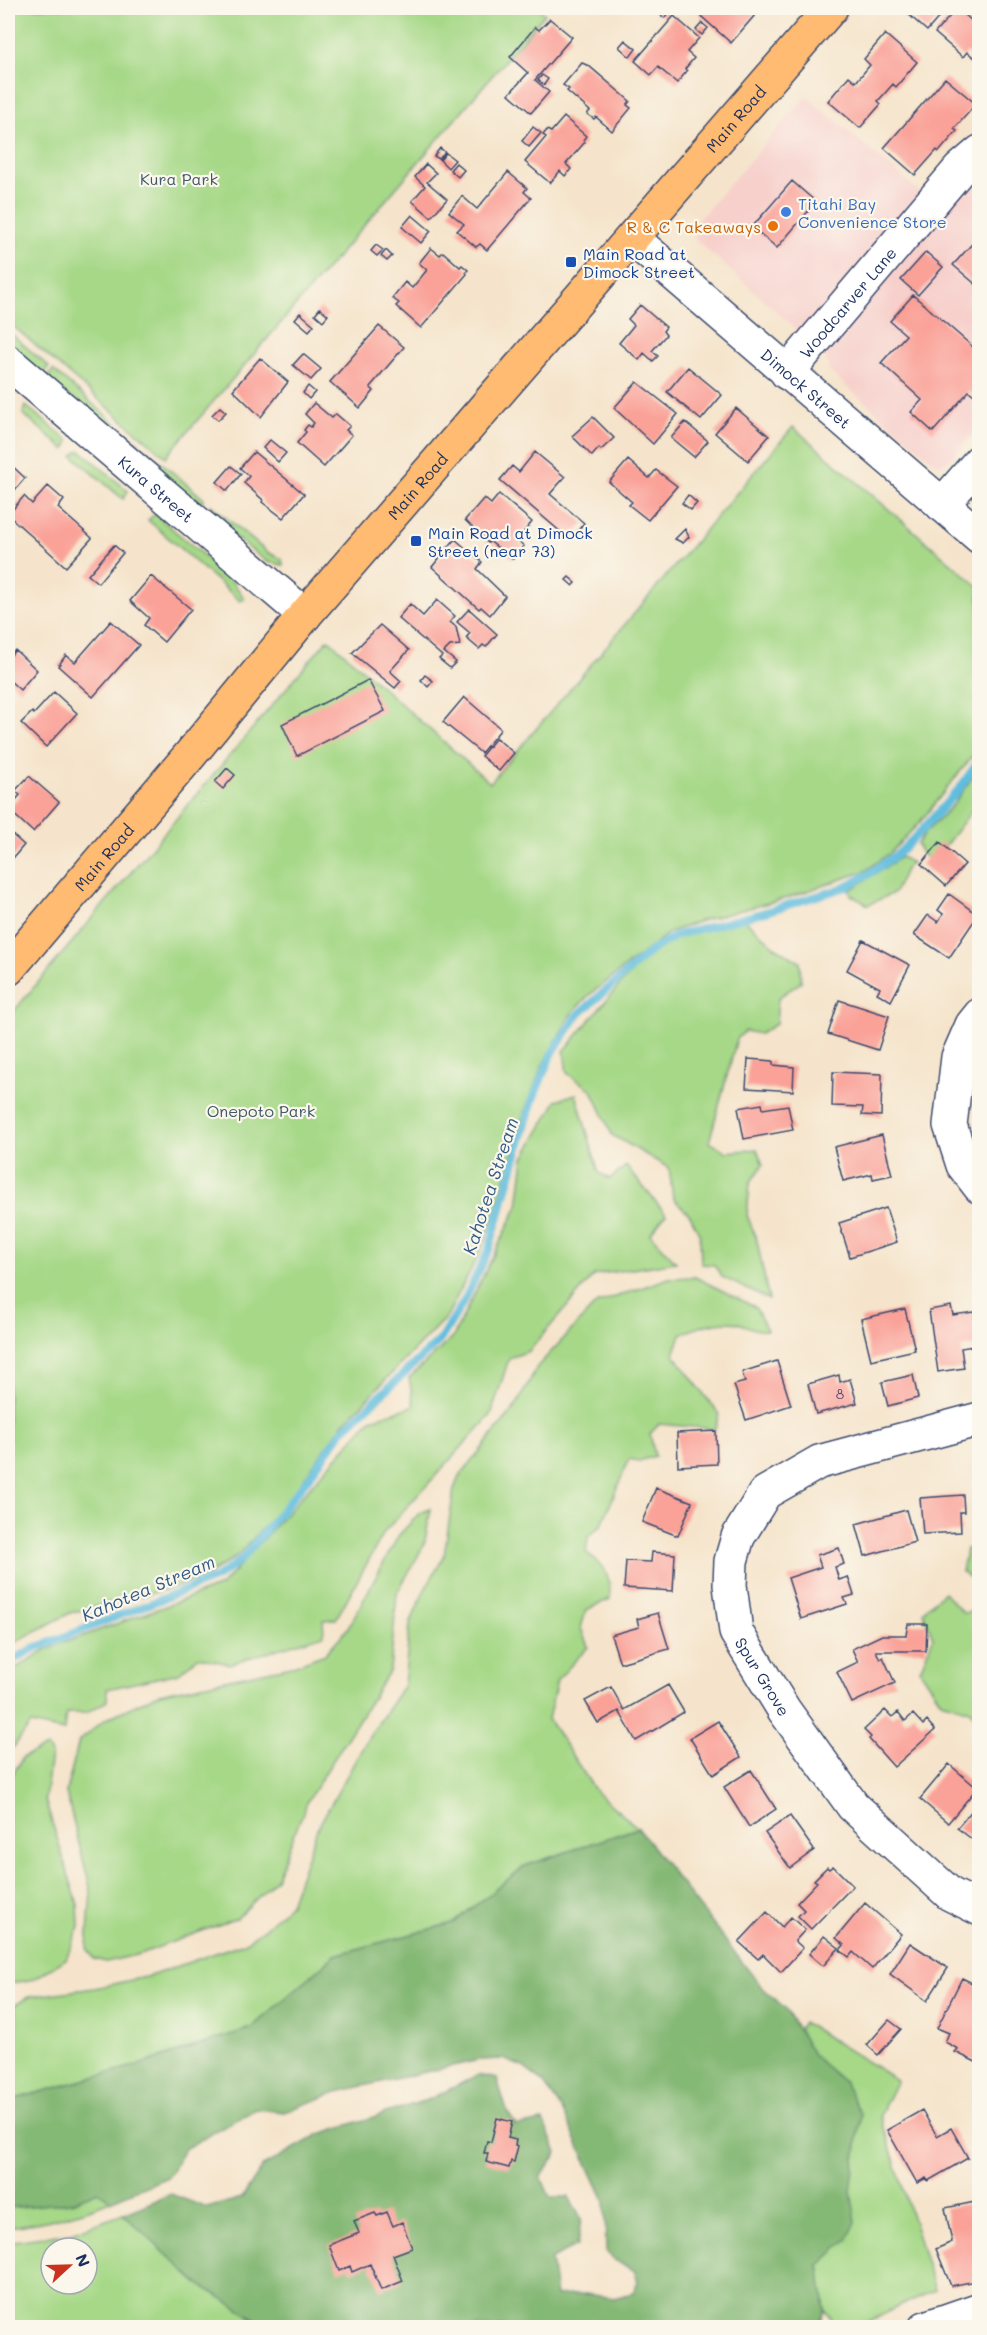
<svg xmlns="http://www.w3.org/2000/svg" width="987" height="2335" font-family="Mali,sans-serif">
<rect width="100%" height="100%" fill="#fbf7ec"/>
<filter id="ink" filterUnits="userSpaceOnUse"><feTurbulence type="fractalNoise" baseFrequency=".0167" numOctaves="2"/><feDisplacementMap in="SourceGraphic" scale="12" xChannelSelector="R" yChannelSelector="G"/><feConvolveMatrix kernelMatrix="1 2 1 2 8 2 1 2 1" color-interpolation-filters="sRGB"/></filter>
<filter id="wash" filterUnits="userSpaceOnUse"><feTurbulence type="fractalNoise" baseFrequency=".008" numOctaves="4" result="noise"/><feDisplacementMap in="SourceGraphic" scale="24" xChannelSelector="R" yChannelSelector="G"/><feGaussianBlur stdDeviation="1.35" result="paint"/><feColorMatrix in="noise" values="0 0 0 0 0 0 0 0 0 0 0 0 0 0 0 0 0 1.4 0 .05"/><feComposite in="paint" operator="in"/></filter>
<g filter="url(#wash)">
<rect width="100%" height="100%" fill="#f5e4cb"/>
<!-- built -->
<path fill="#f7d0cc" d="M806 96 924 195 804 336 695 239 694 225Z
M979 167V427L949 461 940 464 933 461 829 371 826 357 819 351Z"/>
<!-- green -->
<path fill="#a6d887" stroke="#608472" stroke-width="1.5" fill-rule="evenodd" d="M8 8H538L545 14 166 457 13 326 8 313Z
M8 331 49 367 42 375 8 346Z
M53 370 204 499 197 507 46 379Z
M26 406 69 441 65 450 23 414Z
M793 427 979 587V748L920 822 890 853 865 871 787 898 700 921 670 932 588 996 571 1014 542 1066 522 1119 494 1217 480 1252 447 1316 343 1424 286 1503 236 1557 206 1576 169 1589 70 1613 8 1646V1018L328 639 490 783Z
M80 450 128 491 123 499 73 456Z
M211 505 267 552 282 559 283 565 267 562 204 513Z
M155 514 229 577 245 599 240 601 148 520Z
M976 772 979 775V801L933 862 923 855 917 844 925 833 952 806Z
M901 857 912 863 906 868 894 893 868 905 851 895 850 890Z
M745 920 775 947 800 962 801 982 778 998 776 1024 760 1034 745 1031 737 1039 709 1142 727 1152 757 1149 763 1165 750 1183 747 1215 757 1241 769 1300 722 1277 714 1265 701 1264 700 1235 690 1215 673 1198 669 1168 612 1135 592 1090 567 1073 564 1051C593 1018 638 954 678 938 699 929 723 926 745 920Z
M576 1094 599 1173 610 1179 626 1166 666 1214 650 1234 676 1262 594 1275 529 1351 509 1358 491 1415 385 1531 336 1619 323 1620 324 1635 229 1664 198 1657 179 1673 107 1689V1701L86 1713H66L64 1731 31 1724 8 1754V1673L47 1649 221 1586 371 1419 414 1406 409 1378 453 1337 518 1206 524 1158 557 1100Z
M695 1277 755 1307 767 1330C756 1332 748 1326 738 1323 718 1319 699 1327 681 1334L674 1355 719 1414 715 1429 659 1424 650 1434 655 1456 639 1461 629 1459 602 1524 588 1537 586 1552C606 1568 610 1574 610 1599L586 1610 581 1628 588 1647 557 1680 548 1719 597 1793 638 1828 525 1866 453 1923 335 1955 251 2028 145 2063 8 2101V2033L16 2025 14 2006 28 1997 95 1988 150 1976 244 1943 265 1928 290 1904 317 1829 367 1740 404 1685 410 1624 424 1591 444 1556 454 1489 459 1477 516 1406 537 1367 596 1304 669 1278Z
M431 1509 424 1545 397 1593 390 1670 308 1800 276 1879 237 1918 140 1954 106 1962 94 1959 87 1948 91 1891 66 1792 79 1741 106 1719 159 1694 296 1665 325 1654 348 1628 399 1535 420 1513Z
M979 1547H980L979 1584 962 1572 966 1549Z
M944 1592 963 1613 977 1611 979 1605V1723L970 1710 941 1701 920 1670 933 1638 923 1611Z
M47 1747 51 1754 45 1800 78 1905 79 1927 66 1959 34 1979 8 1984V1782L23 1757Z
M803 2022 897 2080 880 2115 935 2290 889 2311 861 2327H836L825 2310 819 2265 848 2239 764 2087Z
M98 2191 110 2201C76 2215 44 2223 8 2227V2208L71 2202Z
M123 2214 259 2324 268 2327H8V2242L71 2233ZM51 2248H87V2284H51Z"/>
<!-- forest -->
<path fill="#84b874" stroke="#507469" stroke-width="1.5" d="M638 1828 763 1989 785 2008 814 2056 844 2082 861 2114 851 2191 856 2222 848 2239 819 2265 825 2310 819 2327H268L196 2282 123 2214 171 2194 207 2208 242 2198 263 2166 320 2134 430 2099 478 2075 497 2079 507 2111 516 2126 543 2121 557 2153 541 2177 550 2197H569L581 2219 577 2246 551 2259 556 2296 586 2294 615 2298 633 2293 638 2281 634 2270 617 2262 606 2252 605 2202 562 2110 543 2082 523 2067 503 2059 479 2060 337 2092 284 2112 256 2109 184 2149 168 2177 110 2201 98 2191 71 2202 8 2208V2101L145 2063 251 2028 335 1955 453 1923 525 1866Z"/>
<g fill="none" stroke-linecap="round" stroke-linejoin="round">
<!-- stream -->
<path stroke="#60bdde" stroke-width="8" d="M8 1663 33 1649 216 1578 241 1560 306 1481 343 1430 440 1340 464 1301 489 1249 533 1099 551 1055 578 1015 652 950 677 935 762 913 846 887 869 874 899 853 922 830 959 789 980 759"/>
</g>
<g id="blocks">
<!-- building -->
<path fill="#faa198" d="M652 8H673L664 18Z
M696 8H747L755 15 731 43 702 17Z
M912 8H947L927 31 907 13Z
M957 8 980 28V62L967 52 963 57 935 33Z
M674 16 699 38 687 52 694 58 685 69 687 71 677 83 658 67 651 75 635 61Z
M550 19 572 37 535 80 549 92 531 113 509 94 528 73 510 57 535 27 539 30Z
M702 23 708 28 702 35 696 30Z
M885 34 917 62 896 87 893 84 878 101 881 104 860 128 828 101 849 76 856 82 870 65 864 59Z
M625 40 636 49 630 57 619 47Z
M582 63 589 66 630 101 627 105 631 108 612 131 596 117 594 119 587 114 590 111 567 91 569 89 563 85Z
M542 75 548 79 544 85 538 80Z
M945 78 976 104 954 129 957 131 939 152 937 150 915 175 884 148Z
M564 117 586 136 583 140 585 142 566 164 571 169 565 176 560 171 550 183 525 162 546 137 543 135 547 130 551 132Z
M533 127 541 133 529 147 522 141Z
M440 148 445 152 439 159 434 156Z
M446 153 455 160 448 168 440 160Z
M456 163 464 170 458 177 450 170Z
M426 164 436 173 427 182 447 199 431 217 412 201 425 186 415 177Z
M508 172 527 188 524 192 531 198 487 250 480 244 476 247 457 231 464 224 449 212 462 196 477 209Z
M792 181 816 202 777 248 752 227Z
M412 215 431 231 421 243 402 227Z
M980 235V288L953 265Z
M376 245 383 250 377 256 371 251Z
M431 248 440 255 443 252 460 267 462 265 468 270 466 272 467 274 421 328 396 306 399 303 392 298 405 282 412 288 427 270 419 263Z
M386 250 392 256 387 261 381 256Z
M926 252 943 267 918 295 901 280Z
M913 295 980 353V389L974 395 969 391 933 432 911 412 922 400 881 363 906 335 890 321Z
M640 305 666 327 663 331 666 335 652 351 658 356 653 361 644 353 639 360 619 343 634 325 628 319Z
M320 308 328 315 323 321 315 314Z
M300 313 314 325 309 331 295 319Z
M379 326 404 347 370 387 374 391 360 408 330 382Z
M303 354 321 369 311 380 293 365Z
M260 358 288 382 261 417 233 390Z
M688 367 722 395 701 420 667 392Z
M637 382 678 414 653 444 614 408Z
M308 386 315 392 309 399 303 393Z
M314 403 332 418 336 414 350 426 346 430 352 435 324 467 297 443 306 432 304 430 308 425 311 427 314 423 305 414Z
M220 407 226 412 218 420 212 415Z
M736 408 769 436 748 461 715 433Z
M593 417 614 438 601 450 599 448 592 456 572 436Z
M685 422 708 441 694 457 671 438Z
M270 440 286 453 278 462 263 448Z
M254 452 304 494 283 518 262 502 263 500 244 483 249 476 240 468Z
M535 452 565 477 550 494 584 523 571 539 563 532 562 533 500 480 512 466 519 472Z
M628 460 649 478 656 470 677 486 648 520 629 505 632 502 609 482Z
M8 462 25 478 8 498Z
M231 466 241 474 227 491 217 482Z
M48 486 64 500 58 508 92 538 66 567 8 515 24 496 32 504Z
M499 494 532 522 517 540 524 546 513 559 489 541 488 543 465 520 484 498 491 504Z
M688 495 697 503 691 510 682 503Z
M685 529 689 537 683 543 675 539Z
M455 539 482 562 477 569 505 596 490 615 481 607 479 609 432 567Z
M114 545 123 553 98 583 88 575Z
M151 576 191 609 164 642 144 625 149 618 130 601Z
M569 577 576 583 573 586 566 580Z
M437 600 455 616 450 622 456 627 460 645 450 646 444 652 456 662 450 668 439 659 442 656 398 618 410 604 423 616Z
M469 609 497 634 486 647 483 645 479 649 466 638 470 633 457 622Z
M111 621 139 645 93 697 58 666 66 655 75 662Z
M380 625 409 650 390 671 401 681 395 688 352 653Z
M15 650 37 670 20 690 8 679V659Z
M425 675 433 681 428 687 421 680Z
M368 680 385 711 297 756 282 724Z
M54 692 77 713 46 747 21 723 32 712 34 714Z
M464 697 501 729 481 753 443 722Z
M496 738 514 753 499 771 481 756Z
M227 768 235 775 223 789 215 782Z
M29 776 59 802 33 832 8 809 20 795 15 791Z
M8 831 24 845 8 864Z
M940 842 965 864 946 886 921 864Z
M949 894 978 915 949 958 914 935 928 915 938 922 943 914 938 910Z
M863 940 910 965 891 1001 877 993 880 988 847 970Z
M839 1000 889 1016 878 1050 828 1034Z
M748 1059 773 1061V1065L794 1067 793 1091 746 1088Z
M833 1072 882 1074 881 1116 862 1115 863 1107 832 1106Z
M762 1104 763 1109 788 1105 793 1130 744 1139 738 1108Z
M882 1135 892 1175 873 1179 872 1174 843 1181 834 1147Z
M886 1208 897 1242 850 1257 839 1223Z
M951 1306 953 1315 974 1312 979 1345 961 1348 964 1368 938 1372 929 1310Z
M905 1309 915 1350 871 1360 861 1319Z
M777 1361 791 1405 746 1420 734 1385 745 1382 742 1372Z
M839 1375 840 1382 850 1379 857 1403 816 1414 808 1384Z
M913 1375 918 1398 888 1406 882 1382Z
M716 1431 717 1464 678 1466 677 1433Z
M656 1488 692 1502 678 1536 642 1522Z
M963 1495 964 1512H960L961 1532 923 1534 920 1498Z
M906 1510 915 1542 865 1556 856 1524Z
M839 1548 844 1564 835 1567 839 1580 848 1577 854 1595 844 1598 847 1604 801 1619 788 1578 821 1567 817 1555Z
M652 1552 675 1554 673 1591 624 1588 626 1561 651 1562Z
M658 1613 669 1649 620 1663 611 1635 639 1627 637 1619Z
M908 1624H927L926 1651H876L880 1659 883 1657 895 1683 852 1703 837 1672 858 1662 852 1649 882 1635H906Z
M668 1685 684 1712 636 1741 619 1711 598 1723 585 1701 611 1687 624 1710Z
M885 1710 892 1717 898 1712 905 1721 913 1714 923 1725 927 1721 935 1730 894 1767 869 1739 871 1737 864 1730Z
M718 1721 741 1757 713 1775 690 1738Z
M949 1764 977 1788 948 1823 920 1799Z
M751 1770 776 1809 749 1827 724 1787Z
M976 1806 980 1809V1845L957 1828Z
M790 1816 814 1850 790 1868 765 1833Z
M833 1866 853 1886 811 1929 798 1916 804 1910 797 1903 817 1882 814 1880 827 1867 829 1869Z
M865 1903 901 1934 872 1969 853 1952 849 1957 840 1950 844 1945 836 1938Z
M767 1912 782 1927 791 1917 805 1930 795 1941 803 1948 781 1972 763 1954 758 1959 739 1942Z
M824 1936 839 1948 823 1966 809 1954Z
M910 1943 948 1968 927 2001 890 1974Z
M962 1978 980 1987V2064L955 2052 958 2049 945 2042 949 2033 937 2028Z
M889 2020 901 2029 878 2055 867 2045Z
M922 2110 937 2136 951 2128 968 2158 928 2181 926 2178 917 2183 887 2130Z
M497 2118 512 2122 508 2138 516 2140 515 2145 518 2146 514 2162 511 2161 509 2168 486 2162 488 2153H484L487 2141 491 2142Z
M980 2201V2280L951 2286 936 2249 952 2242 945 2208Z
M387 2212 393 2226 402 2222 412 2248 393 2255 403 2281 381 2290 370 2264 352 2272 350 2266 339 2271 329 2245 359 2233 354 2221 375 2213 377 2216Z"/>
</g>
</g>
<g filter="url(#ink)">
<use href="#blocks" fill-opacity="0" stroke="#3c4a6e" stroke-width="1.5"/>
<g fill="none" stroke-linecap="round" stroke-linejoin="round">
<defs>
<g id="minor">
<path id="s1" d="M632 238 980 537"/>
<path id="s2" d="M8 362 305 615"/>
<path id="s3" d="M787 373 960 169 980 152"/>
<path d="M942 505 980 461"/>
<path d="M980 1015 972 1025 958 1057 950 1125 963 1165 980 1187"/>
<path id="s4" d="M980 1419 819 1462 765 1493 738 1537 731 1561 730 1585 736 1632 784 1710 853 1806 950 1894 980 1909"/>
<path d="M925 2328 980 2309"/>
</g>
<g id="major">
<path id="s5" d="M8 969 190 755 305 615 831 8"/>
</g>
</defs>
<!-- minor casing -->
<use href="#minor" stroke="#3c4a6e" stroke-width="36"/>
<!-- major casing -->
<use href="#major" stroke="#3c4a6e" stroke-width="36"/>
<!-- minor -->
<use href="#minor" stroke="#fff" stroke-width="33"/>
<!-- major -->
<use href="#major" stroke="#ffbb71" stroke-width="33"/>
</g>
</g>
<!-- markers -->
<circle fill="#3f7fe0" stroke="#fbf7ec" stroke-width="2" cx="786" cy="212" r="6"/>
<circle fill="#e8710a" stroke="#fbf7ec" stroke-width="2" cx="773" cy="226" r="6"/>
<g fill="#1a4fb4" stroke="#fbf7ec" stroke-width="2">
<rect x="565" y="256" width="12" height="12" rx="3"/>
<rect x="410" y="535" width="12" height="12" rx="3"/>
</g>
<g text-anchor="middle" dominant-baseline="central" stroke-width="4.5" stroke-linejoin="round" paint-order="stroke">
<!-- number labels -->
<g font-size="14" fill="#534c6c">
<text x="840" y="1393">8</text>
</g>
<!-- street labels -->
<g font-size="16" fill="#1b2f5e" stroke="#fbf7ec">
<text stroke="none"><textPath href="#s5" startOffset="1119">Main Road</textPath></text>
<text stroke="none"><textPath href="#s3" startOffset="93">Woodcarver Lane</textPath></text>
<text stroke="none"><textPath href="#s1" startOffset="230">Dimock Street</textPath></text>
<text stroke="none"><textPath href="#s5" startOffset="633">Main Road</textPath></text>
<text stroke="none"><textPath href="#s2" startOffset="195">Kura Street</textPath></text>
<text stroke="none"><textPath href="#s5" startOffset="147">Main Road</textPath></text>
<text stroke="none"><textPath href="#s4" startOffset="429">Spur Grove</textPath></text>
</g>
<!-- park labels -->
<g font-size="16" fill="#3e5968" stroke="#fbf7ec">
<text x="179" y="178">Kura Park</text>
<text x="261" y="1110">Onepoto Park</text>
</g>
<!-- shop labels -->
<g font-size="16" fill="#366cbe" stroke="#fbf7ec" text-anchor="start">
<text x="798" y="203">Titahi Bay<tspan x="798" dy="18">Convenience Store</tspan></text>
</g>
<!-- food labels -->
<g font-size="16" fill="#c56008" stroke="#fbf7ec" text-anchor="end">
<text x="761" y="226">R &amp; C Takeaways</text>
</g>
<!-- transit labels -->
<g font-size="16" fill="#164399" stroke="#fbf7ec" text-anchor="start">
<text x="583" y="253">Main Road at<tspan x="583" dy="18">Dimock Street</tspan></text>
<text x="428" y="532">Main Road at Dimock<tspan x="428" dy="18">Street (near 73)</tspan></text>
</g>
<!-- water labels -->
<g font-size="18" font-style="italic" fill="#305a84" stroke="#fbf7ec">
<text transform="translate(490 1186) rotate(-72)">Kahotea Stream</text>
<text transform="translate(148 1588) rotate(-23)">Kahotea Stream</text>
</g>
</g>
<!-- margin -->
<rect width="987" height="2335" fill="none" stroke="#fbf7ec" stroke-width="30"/>
<!-- north arrow -->
<g transform="translate(69 2266) rotate(68)"><circle r="28" fill="#fbf7ec" stroke="#a1a7b3" stroke-width="1.5"/>
<path d="M0-4.5L10 22L0 15L-10 22Z" fill="#c8321e"/>
<text y="-9" font-size="16" font-weight="bold" text-anchor="middle" fill="#1b2f5e">N</text>
</g>
</svg>
